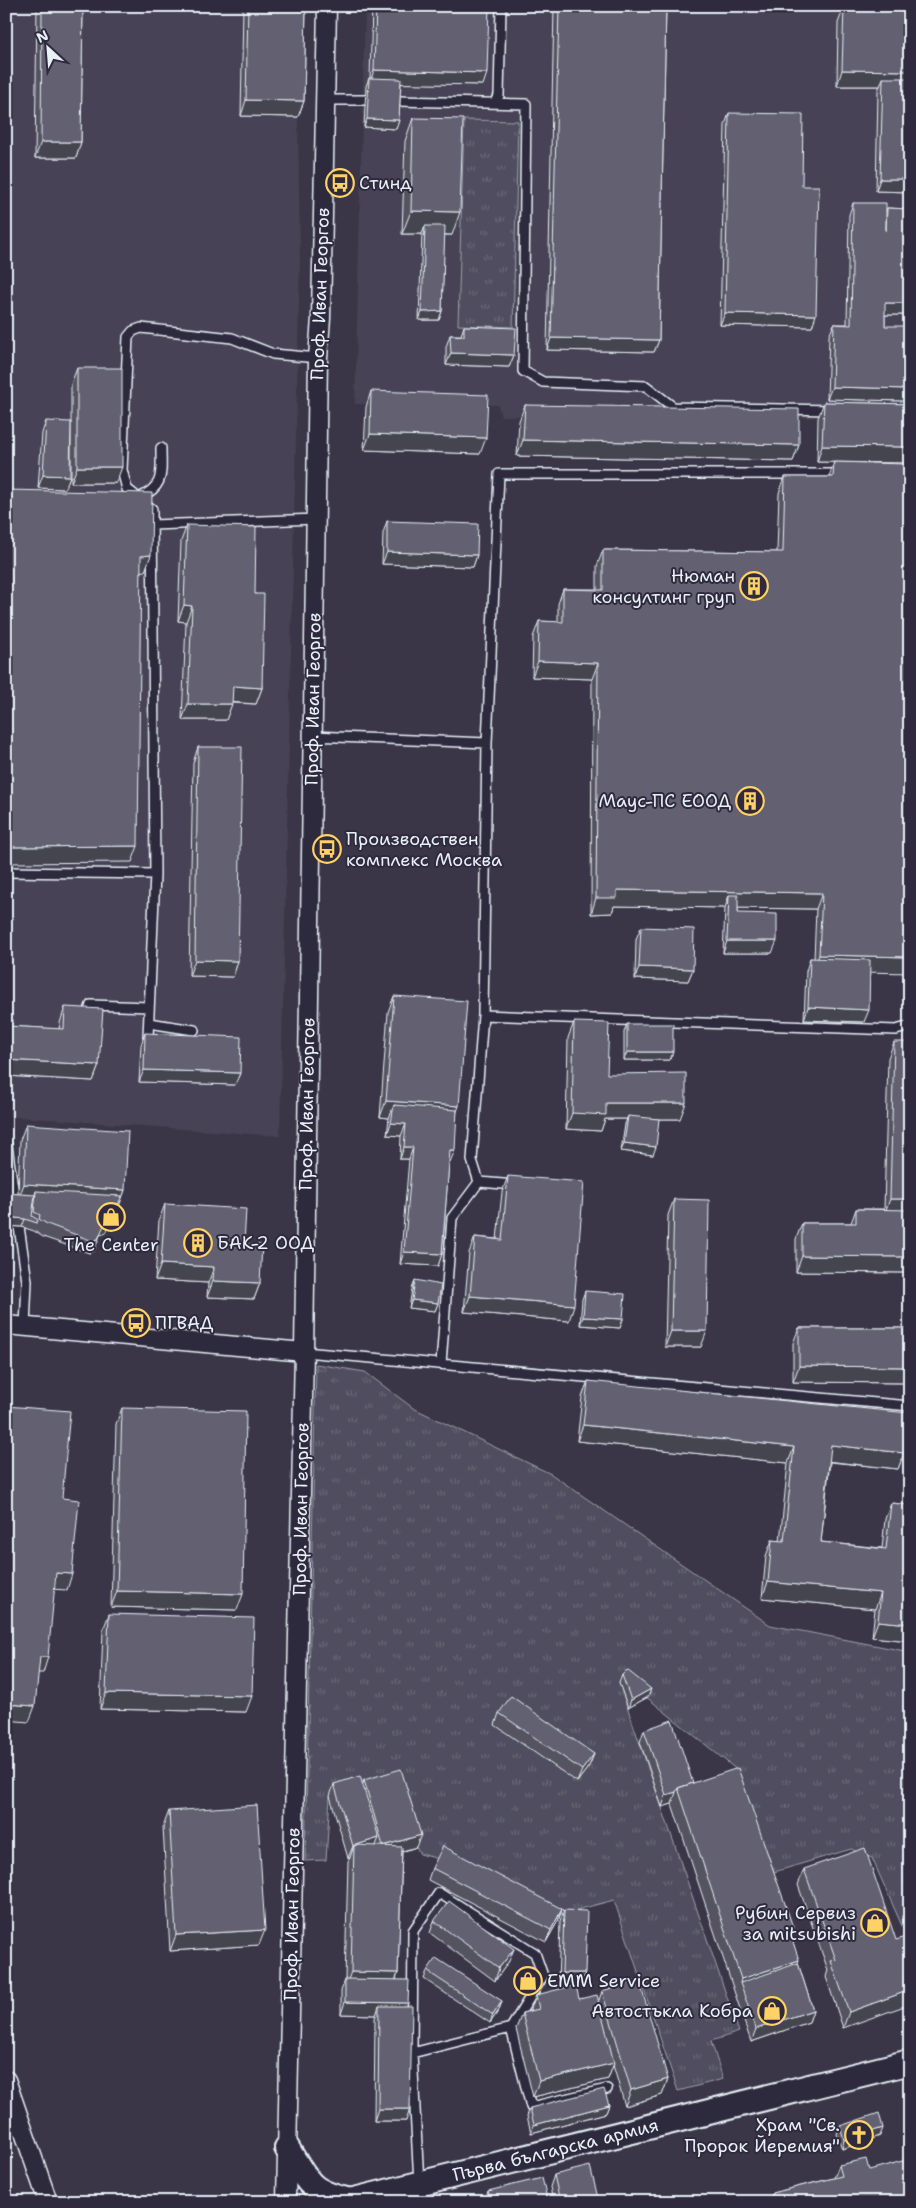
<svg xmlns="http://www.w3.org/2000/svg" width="916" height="2208" font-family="'Shantell Sans',sans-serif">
<defs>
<pattern id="grass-tufts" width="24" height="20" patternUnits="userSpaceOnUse" patternTransform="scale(1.25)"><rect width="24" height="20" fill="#504e5f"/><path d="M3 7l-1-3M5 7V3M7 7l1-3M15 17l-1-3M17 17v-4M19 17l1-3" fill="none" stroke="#696877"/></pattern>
</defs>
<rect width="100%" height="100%" fill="#3a3648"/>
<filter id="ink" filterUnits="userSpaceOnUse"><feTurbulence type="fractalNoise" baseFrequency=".02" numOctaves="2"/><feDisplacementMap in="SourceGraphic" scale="10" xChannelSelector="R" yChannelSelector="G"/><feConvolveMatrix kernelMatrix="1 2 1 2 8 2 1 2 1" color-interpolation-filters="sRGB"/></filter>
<g filter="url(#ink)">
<!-- built -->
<path fill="#464354" d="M6 6H301L298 117 300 260 280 1136 6 1116Z
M365 6H910V418L501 416 498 405 355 404Z"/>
<!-- grass -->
<path fill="url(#grass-tufts)" stroke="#9ca0ac" d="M464 120 518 121 513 327 458 325Z
M316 1364 365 1372 413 1408 551 1474 770 1625 910 1652V1944L872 1858 851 1849 774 1872 737 1770 624 1679 619 1683 739 2032 711 2041 723 2079 678 2091 614 1900 550 1917 439 1859 420 1854 416 1847 330 1796 326 1860 305 1861Z"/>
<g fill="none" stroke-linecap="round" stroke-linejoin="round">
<defs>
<path id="lane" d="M325 100H366
M397 101 526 104 523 371 543 382 646 386 673 407 832 410
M494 103 499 96 501 6
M139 498C165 486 161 474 161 448
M152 525 317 519
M312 736 487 743
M6 872 155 874
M483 1015 896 1030 910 1026
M86 1019 91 1005 149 1007
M149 1023 194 1030
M148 1037 155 874 152 509 127 489 122 470 128 337 133 331 141 328 232 338 273 354 318 358
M7 1145 15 1202
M515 1185 479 1182 472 1160 483 1015 487 743 499 474H840
M19 1227 27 1281 25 1327
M304 1352 910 1406
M441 1364 452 1218 479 1182
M412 2053 511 2028
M419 2183 412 2053 413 1931 439 1893 535 1953 543 1976 511 2028 531 2107 607 2089"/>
<path id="street" d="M6 1325 304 1352
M6 2080 48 2202
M286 2202 304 1352 318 358 321 318 327 6"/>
<g id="secondary">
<path d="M287 2148C308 2183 309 2192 351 2201"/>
<path id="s1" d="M346 2202 910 2062"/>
</g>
</defs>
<!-- lane casing -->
<use href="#lane" stroke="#e8f1f8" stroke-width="12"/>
<!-- street casing -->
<use href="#street" stroke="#e8f1f8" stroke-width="21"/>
<!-- secondary casing -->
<use href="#secondary" stroke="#e8f1f8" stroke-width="28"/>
<!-- lane -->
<use href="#lane" stroke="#2f2a3d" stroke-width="9"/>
<!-- street -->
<use href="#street" stroke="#2f2a3d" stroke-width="18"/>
<!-- secondary -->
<use href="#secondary" stroke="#2f2a3d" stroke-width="24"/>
</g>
<!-- wall -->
<path fill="#555361" stroke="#e8f1f8" d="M37 6H83L81 142 76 158H35Z
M243 6H306L304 101 298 117 241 116Z
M372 6H489L483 85 401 83 399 120 396 129 364 127 366 86 369 78H370Z
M554 6H666L659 340 654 352 547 350Z
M844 7 910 9V192L876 191 878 90 880 86H837L838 23Z
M729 113 802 186 812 327 720 325 725 125Z
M413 118 452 235H444L442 311 439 320H419L422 234H402L405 141Z
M853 203 886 212 887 208 910 209V306L906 315H885V326L904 401 827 399 829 336 834 324H847L849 215Z
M464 326 514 355 509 367 446 365V347L450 335H461Z
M77 368 116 483H71V384Z
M371 391 480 454 364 450 366 407Z
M824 402 910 404V463L817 462 818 418Z
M525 405 799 445 793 461 517 456 519 421Z
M46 421 70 476 65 489 38 488 42 433Z
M834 462 870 972 864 1022 804 1020 806 971 810 958 814 959 816 909 738 908V913L772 953H723L725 908 614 906 612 913 591 914 592 679 532 677 533 637 539 621 558 622V604L563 589H597V566L603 550 777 552 779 493 785 477H829Z
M387 521 477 555 473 567 382 564 383 533Z
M187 525 255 594 262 688 256 704 232 703 226 720H182L186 622 178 621 181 541Z
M198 747 238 961 233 977 189 976 193 763Z
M641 927 693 969 688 981 635 979 636 939Z
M394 996 457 1110 450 1162H449L442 1254 438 1266 400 1264 409 1159H400L401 1136 387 1135 389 1118 380 1117 388 1012Z
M65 1007 99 1065 93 1081 6 1076V1026L59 1029 60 1023Z
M574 1022 607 1074 680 1119H656L653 1155 621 1151 625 1124 627 1119H605L601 1131 566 1129 568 1038Z
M627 1024 670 1060H624V1032Z
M145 1033 240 1073 235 1085 139 1082 141 1045Z
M894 1042 910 1273 796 1272V1239L802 1223H851L856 1209H884L888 1058Z
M26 1124 125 1190 119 1206 106 1233 100 1235 94 1251 89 1253 43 1237 34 1231 22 1227 6 1226V1193L18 1194 20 1140Z
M508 1176 569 1321 464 1312 469 1253 475 1237 497 1239 502 1192Z
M674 1199 701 1347H665L668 1215Z
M165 1204 244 1244 260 1283 254 1299 207 1297 208 1283 155 1280 159 1220Z
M415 1280 438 1303 435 1311 409 1308 412 1289Z
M585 1291 623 1319 620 1328 580 1325 582 1299Z
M799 1328H910V1383L793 1382V1343Z
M588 1381 904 1453 898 1469 830 1462 821 1542 882 1548 885 1519 891 1503 910 1505V1641L872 1637 875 1609 762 1598 766 1556 772 1540 780 1541 788 1463 577 1441 582 1397Z
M122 1408 237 1610 111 1607 116 1424Z
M109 1614 246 1712 100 1709 103 1630Z
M622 1675 648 1697 628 1708 619 1683Z
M499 1713 594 1754 589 1766 577 1782 495 1725Z
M644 1730 693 1783 794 1930 792 1937 798 1963 813 2010 809 2022 751 2042 672 1804 662 1807 640 1742Z
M364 1780 416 1847 402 1852 398 1973 396 1980 408 2003 407 2006 406 2121H374L375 2018 376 2015 341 2014V1991L345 1980 348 1861 350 1858H348L330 1796 334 1784H363Z
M169 1811 259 1945 170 1951 163 1827Z
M432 1868 562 1909 558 1921 546 1942 428 1880Z
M804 1869 896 1940 843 2028 826 1977 828 1970 798 1885Z
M564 1910 581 1985H558L560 1922Z
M434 1921 509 1961 495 1981 430 1933Z
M427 1971 502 2001 499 2010 490 2023 424 1979Z
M602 1991 668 2079 662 2095 625 2106 613 2065 608 2079 533 2097 516 2029 522 2013 530 2011 536 1995 579 1999 599 2000Z
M609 2105 606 2113 531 2133 527 2116 530 2108Z
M840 2126 880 2136 842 2149 837 2134Z
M839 2165 869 2170 910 2202H769L772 2193 834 2178Z
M554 2175 599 2202H553L550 2187Z
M488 2191 548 2202H484Z"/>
<!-- shaded-wall -->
<path fill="#45444f" stroke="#e8f1f8" d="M6 24H10L6 35Z
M374 70 487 73 483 85 370 83Z
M842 70 910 71V87L883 78 880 86H837Z
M246 100 304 101 298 117 241 116Z
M367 119 399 120 396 129 364 127Z
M41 142H81L76 158H35Z
M880 179H910V192L876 191Z
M411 211 460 212 452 235 425 234V226L422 234H402Z
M885 303H910V306L906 315H881Z
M442 311 439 320H419L422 312Z
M725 313 816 315 812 327 720 325Z
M551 338 659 340 654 352 547 350Z
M451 353 514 355 509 367 446 365Z
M832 387 909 389 904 401 827 399Z
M370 434 486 438 480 454 364 450Z
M523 440 799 445 793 461 517 456Z
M822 446 910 447V463L817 462Z
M77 467H122L116 483H71Z
M43 475 70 476 65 489 38 488Z
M387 552 477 555 473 567 382 564Z
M151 555 145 571 135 572 141 556Z
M184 605 192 606 186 622 178 621Z
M538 661 598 663 592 679 532 677Z
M233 686 262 688 256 704 227 702Z
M188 704H232L226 720H182Z
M138 846 132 862 6 863V847Z
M617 890 822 893 816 909 729 908V895L725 908 614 906 612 913 591 914 596 898Z
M727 941H777L772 953H723Z
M819 955 910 957V973L813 971Z
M195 960 238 961 233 977 189 976Z
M639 967 693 969 688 981 635 979Z
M808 1007 869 1010 864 1022 804 1020Z
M627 1052H673L670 1060H624Z
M6 1060 99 1065 93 1081 6 1076Z
M144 1070 240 1073 235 1085 139 1082Z
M386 1101 459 1106 453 1122 394 1105 389 1118 380 1117Z
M606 1103H686L680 1119H627L628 1116 627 1119H605L601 1131 566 1129 572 1113Z
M391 1123 406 1124 401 1136 387 1135Z
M624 1143 656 1147 653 1155 621 1151Z
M404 1147H413L409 1159H400Z
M450 1150H455L450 1162H445Z
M24 1184 125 1190 119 1206 106 1233 100 1235 94 1251 89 1253 93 1241 105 1223 36 1191 33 1201 18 1200Z
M890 1199H910V1216L884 1215Z
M6 1217 25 1219 22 1227 6 1226Z
M404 1252 442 1254 438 1266 400 1264Z
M802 1256 910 1257V1273L796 1272Z
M161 1264 214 1267 208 1283 155 1280Z
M213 1281 260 1283 254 1299 207 1297Z
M470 1296 574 1305 569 1321 464 1312Z
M412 1300 438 1303 435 1311 409 1308Z
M583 1317 623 1319 620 1328 580 1325Z
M671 1331H707L701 1347H665Z
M799 1366 910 1367V1383L793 1382Z
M583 1425 794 1447 788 1463 577 1441Z
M831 1445 904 1453 898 1469 826 1461Z
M56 1573 72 1574 67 1590 50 1589Z
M768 1582 881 1593 875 1609 762 1598Z
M117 1591 243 1594 237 1610 111 1607Z
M878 1621 910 1624V1641L872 1637Z
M40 1657H48L43 1673H34Z
M651 1689 648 1697 628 1708 631 1700Z
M106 1693 252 1696 246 1712 100 1709Z
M6 1704 35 1706 29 1722 6 1720Z
M594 1754 589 1766 577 1782 582 1770Z
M676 1792 672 1804 662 1807 666 1795Z
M421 1835 416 1847 379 1858 383 1846Z
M379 1838 374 1850 354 1845 350 1858H348L353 1846Z
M562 1909 558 1921 546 1942 551 1930Z
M265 1930 259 1945 170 1951 176 1935Z
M789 1930H794L789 1945Z
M514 1949 509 1961 495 1981 499 1968Z
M799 1960 793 1976 740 1983 741 1979Z
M351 1972 398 1973 392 1989 345 1987Z
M562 1973H585L581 1985H558Z
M910 1990V2004L843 2028 849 2012Z
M502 2001 499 2010 490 2023 493 2015Z
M345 2002 408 2003 404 2015 379 2006 376 2015 341 2014Z
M813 2010 809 2022 751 2042 756 2029Z
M614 2063 608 2079 533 2097 539 2081Z
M668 2079 662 2095 625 2106 631 2090Z
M609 2105 606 2113 531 2133 534 2125Z
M378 2109H410L406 2121H374Z
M883 2128 880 2136 842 2149 844 2140Z"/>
<!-- building -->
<path fill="#636171" stroke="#e8f1f8" d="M6 6H12L10 24H6Z
M42 6H83L81 142H41Z
M248 6H306L304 101 246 100Z
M376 6H489L487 73 374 70Z
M559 6H666L659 340 551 338Z
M844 7 910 9V71L842 70Z
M369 78 401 79 399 120 367 119Z
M883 78H910V179H880Z
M729 113 803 114 802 186H819L816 315 725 313Z
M413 118 463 119 460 212 411 211Z
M853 203H886V231L887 208 910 209V303H885V326H910L909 389 832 387 834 324 851 325Z
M425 226H445L442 311 422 312Z
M464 326 516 328 514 355 451 353 450 335 464 336Z
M77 368H122V467H77Z
M371 391 488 395 486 438 370 434Z
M824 402 910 404V447L822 446Z
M525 405 799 409V445L523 440Z
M46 421 71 422 70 476 43 475Z
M834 462 907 464V468H910V957L819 955 822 893 617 890V898H596L598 663 538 661 539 621 563 622V589L603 590V550L783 552 785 477H833Z
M6 490 152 493 151 555 141 556 138 846 6 847Z
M387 521 478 524 477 555 387 552Z
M187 525 256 527 255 594H264L262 688 233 686 232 704H188L192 606 184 605Z
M198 747H242L238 961 195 960Z
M729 895H738V913L777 914V941H727Z
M641 927 694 929 693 969 639 967Z
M810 958 870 960 869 1010 808 1007Z
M394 996 467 1001 459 1106 386 1101Z
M65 1007 103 1009 99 1065 6 1060V1026L64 1029Z
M574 1022 609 1023 607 1074 686 1073V1103H606V1115L572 1113Z
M627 1024H673V1052H627Z
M145 1033 241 1037 240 1073 144 1070Z
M894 1042H910V1199H890Z
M394 1105 457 1110 455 1150H450L442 1254 404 1252 413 1147H404L406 1124 391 1123Z
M628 1116 659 1119 656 1147 624 1143Z
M26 1124 128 1131 125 1190 24 1184Z
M508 1176 584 1182 574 1305 470 1296 475 1237 502 1240Z
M36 1191 122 1196 110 1221 105 1223 98 1239 93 1241 47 1224 39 1219 40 1215 34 1212Z
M6 1193 35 1195 32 1216 38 1220 37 1223 25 1219 6 1217Z
M674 1199 709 1200 707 1331H671Z
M165 1204 246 1209 244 1244 262 1245 260 1283 213 1281 214 1267 161 1264Z
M856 1209 910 1210V1257L802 1256V1223H856Z
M415 1280 441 1285 438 1303 412 1300Z
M585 1291 625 1294 623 1319 583 1317Z
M799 1328H910V1367L799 1366Z
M588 1381 908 1413 904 1453 831 1445 821 1542 886 1549 891 1503 910 1505V1624L878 1621 881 1593 768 1582 772 1540 784 1541 794 1447 583 1425Z
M6 1406 70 1411 62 1498 79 1500 72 1574 56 1573 48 1657H40L35 1706 6 1704Z
M122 1408 246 1411 243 1594 117 1591Z
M109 1614 254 1618 252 1696 106 1693Z
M627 1670 651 1689 631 1700 622 1675Z
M511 1696 594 1754 582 1770 499 1713Z
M672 1720 693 1783 678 1788 676 1792 666 1795 644 1730Z
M738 1768 794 1930H789L799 1960 741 1979 678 1788Z
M401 1769 421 1835 383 1846 364 1780Z
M360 1776 379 1838 353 1846 334 1784Z
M257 1805 265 1930 176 1935 169 1811Z
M354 1845 402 1847 398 1973 351 1972Z
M443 1846 562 1909 551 1930 432 1868Z
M865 1848 896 1940 905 1937 910 1951V1990L849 2012 831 1961 836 1960 804 1869Z
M449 1901 514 1949 499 1968 434 1921Z
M564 1910 587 1911 585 1973H562Z
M436 1958 502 2001 493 2015 427 1971Z
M798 1963 813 2010 756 2029 740 1983Z
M345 1979 409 1980 408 2003 345 2002Z
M639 1980 668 2079 631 2090 602 1991Z
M576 1985 579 1999 597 1995 614 2063 539 2081 522 2013 539 2009 536 1995Z
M379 2006H412L410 2109H378Z
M604 2089 609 2105 534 2125 530 2108Z
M879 2113 883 2128 844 2140 840 2126Z
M866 2159 869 2170 910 2159V2202H774L772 2193 842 2176 839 2165Z
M590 2166 599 2202H560L554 2175Z
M542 2178 548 2202H491L488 2191Z"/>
</g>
<!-- icons -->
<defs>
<symbol id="bus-ring" viewBox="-11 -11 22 22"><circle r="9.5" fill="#2f2a3d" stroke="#ffd166" stroke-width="1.5"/><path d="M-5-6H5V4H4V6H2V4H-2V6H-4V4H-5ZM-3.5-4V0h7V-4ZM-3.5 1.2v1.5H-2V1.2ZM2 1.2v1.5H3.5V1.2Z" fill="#ffd166"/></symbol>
<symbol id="building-ring" viewBox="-11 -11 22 22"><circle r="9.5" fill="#2f2a3d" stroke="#ffd166" stroke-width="1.5"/><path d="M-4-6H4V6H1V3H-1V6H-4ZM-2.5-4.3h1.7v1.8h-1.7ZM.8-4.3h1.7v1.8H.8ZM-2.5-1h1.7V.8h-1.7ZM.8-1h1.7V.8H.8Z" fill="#ffd166"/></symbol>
<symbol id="shop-ring" viewBox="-11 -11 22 22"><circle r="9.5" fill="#2f2a3d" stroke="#ffd166" stroke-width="1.5"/><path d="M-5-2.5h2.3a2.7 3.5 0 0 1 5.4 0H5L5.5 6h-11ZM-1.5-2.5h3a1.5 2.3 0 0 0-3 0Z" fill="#ffd166"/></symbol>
<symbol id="church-ring" viewBox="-11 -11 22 22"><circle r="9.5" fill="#2f2a3d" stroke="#ffd166" stroke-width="1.5"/><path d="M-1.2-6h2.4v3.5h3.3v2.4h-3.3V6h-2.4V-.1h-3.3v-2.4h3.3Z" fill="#ffd166"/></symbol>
</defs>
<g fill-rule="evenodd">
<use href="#bus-ring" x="324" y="167" width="32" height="32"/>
<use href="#building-ring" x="738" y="570" width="32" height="32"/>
<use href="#building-ring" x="734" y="785" width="32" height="32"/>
<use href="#bus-ring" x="311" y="833" width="32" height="32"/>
<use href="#shop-ring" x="95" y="1201" width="32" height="32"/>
<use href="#building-ring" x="182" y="1227" width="32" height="32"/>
<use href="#bus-ring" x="120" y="1307" width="32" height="32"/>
<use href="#shop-ring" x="859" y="1907" width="32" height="32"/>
<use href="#shop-ring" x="512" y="1965" width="32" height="32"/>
<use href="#shop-ring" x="756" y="1995" width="32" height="32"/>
<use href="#church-ring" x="843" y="2119" width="32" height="32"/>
</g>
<g text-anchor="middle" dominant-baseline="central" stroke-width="4" stroke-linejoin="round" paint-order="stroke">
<!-- poi labels -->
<g font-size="18" fill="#e8f1f8" stroke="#2f2a3d" text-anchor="start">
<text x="359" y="183">Стинд</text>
<text x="735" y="576" text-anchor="end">Нюман<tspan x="735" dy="21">консултинг груп</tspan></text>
<text x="731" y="801" text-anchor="end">Маус-ПС ЕООД</text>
<text x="346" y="839">Производствен<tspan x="346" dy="21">комплекс Москва</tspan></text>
<text x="217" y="1243">БАК-2 ООД</text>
<text x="111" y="1245" text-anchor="middle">The Center</text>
<text x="155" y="1323">ПГВАД</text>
<text x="856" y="1913" text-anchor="end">Рубин Сервиз<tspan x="856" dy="21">за mitsubishi</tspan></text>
<text x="547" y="1981">EMM Service</text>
<text x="753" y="2011" text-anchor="end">Автостъкла Кобра</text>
<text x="840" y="2125" text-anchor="end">Храм "Св.<tspan x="840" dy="21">Пророк Йеремия"</tspan></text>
</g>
<!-- street labels -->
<g font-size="18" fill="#e8f1f8" stroke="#2f2a3d">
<text transform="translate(320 294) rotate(-88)">Проф. Иван Георгов</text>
<text transform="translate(313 699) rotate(-89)">Проф. Иван Георгов</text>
<text transform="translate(307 1104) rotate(-89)">Проф. Иван Георгов</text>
<text transform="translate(301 1509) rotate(-89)">Проф. Иван Георгов</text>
<text transform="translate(292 1914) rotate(-89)">Проф. Иван Георгов</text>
<text stroke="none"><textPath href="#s1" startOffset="216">Първа българска армия</textPath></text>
</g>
</g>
<!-- margin -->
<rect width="916" height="2208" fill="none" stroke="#2f2a3d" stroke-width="25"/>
<rect x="12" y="12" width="891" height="2183" fill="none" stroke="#e8f1f8" stroke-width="2" filter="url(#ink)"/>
<!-- north arrow -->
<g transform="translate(48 48) rotate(334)" stroke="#2f2a3d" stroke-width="4" paint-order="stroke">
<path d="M0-4L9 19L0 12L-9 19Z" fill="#e8f1f8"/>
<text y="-8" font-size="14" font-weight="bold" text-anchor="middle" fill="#e8f1f8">N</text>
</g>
</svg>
